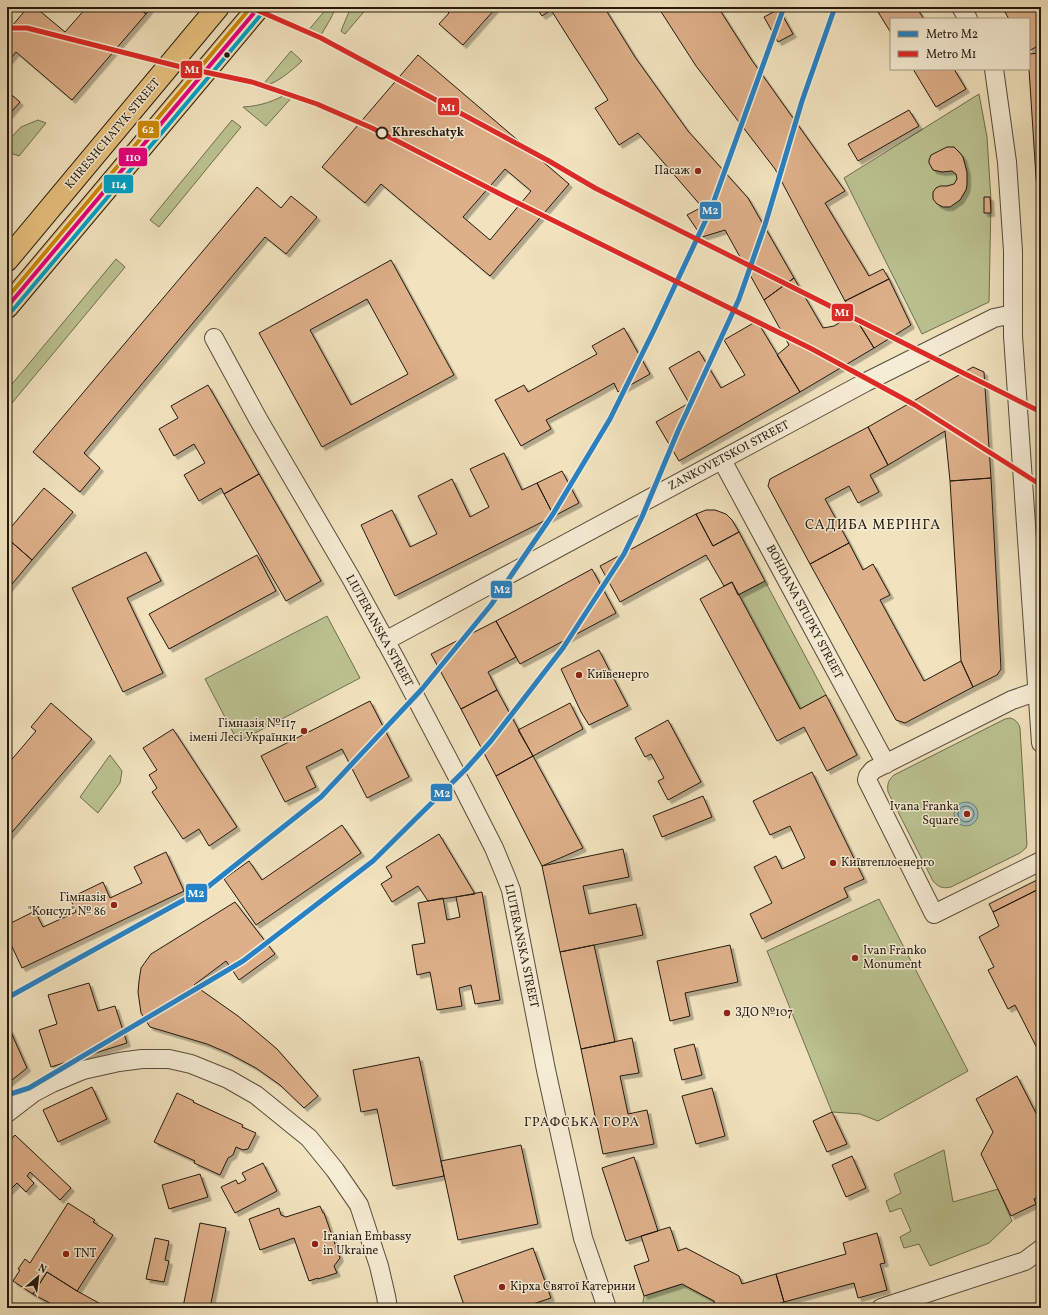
<svg xmlns="http://www.w3.org/2000/svg" width="1048" height="1315" font-family="Vollkorn,serif">
<defs>
<filter id="shadow"><feDropShadow dx="3.5" dy="3.5" stdDeviation="0" flood-color="#0004"/></filter>
</defs>
<rect width="100%" height="100%" fill="#f1e3be"/>
<filter id="stains"><feTurbulence type="fractalNoise" baseFrequency=".005" numOctaves="4"/><feColorMatrix values="0 0 0 0 .2 0 0 0 0 .09 0 0 0 0 .02 0 0 0 .5 -.17"/></filter>
<radialGradient id="worn" r=".72"><stop offset=".6" stop-color="#630" stop-opacity="0"/><stop offset="1" stop-color="#630" stop-opacity=".3"/></radialGradient>
<!-- green -->
<path fill="#bbc391" stroke="#6f6e50" d="M328 7H336L331 18 318 40 307 32Z
M351 7H368L345 34 341 31Z
M291 51 302 61C289 73 277 83 260 88Z
M290 92 294 95 266 126 243 107C261 106 275 101 290 92Z
M979 94 987 137 991 200 989 302 922 334 844 178Z
M38 120 46 123 19 156 10 153 7 157V142L21 127Z
M232 120 241 127 159 227 150 220Z
M116 259 125 267 7 409V390Z
M765 581 826 695 800 709 738 595Z
M327 616 360 678 238 742 205 679Z
M1010 718C1016 720 1018 722 1020 728L1027 844 1026 848 1020 853 951 887C943 889 938 887 933 881L888 792C887 785 888 780 894 775L1005 719Z
M110 755 122 771 120 783 98 813 80 797Z
M879 899 968 1071 878 1121 860 1114 832 1112 767 951Z
M944 1150 953 1202 998 1189 1012 1221 989 1243 930 1266 919 1244 904 1248 900 1237 911 1231 901 1208 890 1212 886 1201 901 1193 894 1174Z
M682 1284 714 1301 716 1308H642L644 1296Z"/>
<!-- water -->
<path fill="#9ebcba" stroke="#6d7b76" d="M954 814a12 12 0 1 1 24 0a12 12 0 1 1-24 0Z"/>
<g fill="none" stroke-linecap="round" stroke-linejoin="round">
<!-- shore -->
<path stroke="#606a64" stroke-width="1" d="M958 814a8 8 0 1 1 16 0a8 8 0 1 1-16 0Z"/>
</g>
<!-- building -->
<path fill="#deb08a" stroke="#23190f" fill-rule="evenodd" filter="url(#shadow)" d="M28 7H35L65 32 87 7H138L146 14 72 100 16 52 7 63V32Z
M138 7H151L146 14Z
M443 7H492L495 9 463 45 439 24 449 13Z
M536 7H604L635 57 688 131 748 198 794 278 764 300 725 230 702 237 687 215 702 207 638 133 619 145 595 108 608 100 551 10 542 16Z
M658 7H718L751 59 845 191 825 203 869 276 883 269 889 279 845 301 775 169 696 66Z
M875 7H916L924 19H891V33Z
M1002 7H1041V44L1029 51V19H1009Z
M779 9 793 34 778 42 764 17Z
M1041 53V176L1036 177 1029 69V54Z
M418 55 569 184 490 276 381 184 365 203 322 167ZM505 169 531 191 490 240 463 217Z
M913 69H954L966 89 936 107Z
M7 91 20 102 7 117Z
M909 110 919 126 858 161 848 144Z
M947 147H954L960 153 963 157 967 172V185L966 190 960 200 950 207H943L937 204 933 199V192L936 188 940 186H947L954 184 957 179 956 174 952 171 942 172 933 170 929 163V160L931 155Z
M1041 176V245L1036 177Z
M257 187 281 208 291 196 317 217 286 254 265 237 84 453 100 468 80 492 33 452Z
M984 197H990L991 213H984Z
M391 260 454 375 322 447 259 333ZM367 299 408 374 351 405 310 330Z
M794 278 823 328 834 326 853 314 874 348 800 392 777 355 789 345 764 300Z
M889 279 911 325 874 348 845 301Z
M757 321 800 392 679 461 656 422 689 403 669 368 699 351 721 388 745 375 724 340Z
M624 328 650 374 618 392 614 383 591 396 546 420 551 429 521 446 495 400 524 385 528 392 597 354 592 346Z
M973 367 984 372 991 478 950 481 945 431 888 465 868 427Z
M208 385 259 474 224 494 221 488 199 501 184 475 205 463 194 444 174 456 159 429 178 418 171 406Z
M868 427 888 465 870 475 879 492 858 503 849 486 825 499 849 543 810 564 768 486 770 479Z
M504 453 522 490 537 483 554 516 395 596 361 525 392 510 410 547 437 534 418 496 452 479 470 517 489 507 470 469Z
M562 471 579 503 554 516 537 483Z
M259 474 321 581 286 601 224 494Z
M991 478 1001 669 997 675 973 687 961 661 950 481Z
M44 488 73 512 32 560 7 538V532Z
M706 510H715L726 514 732 520 739 532 713 546 696 514Z
M696 514 713 546 739 532 765 581 738 595 732 582 724 586 706 555 620 602 600 566Z
M7 538 32 560 7 590Z
M849 543 863 570 873 564 890 595 880 600 924 681 961 661 973 687 905 723 896 720 810 564Z
M146 552 161 581 127 598 163 673 123 692 72 588Z
M257 555 276 591 169 649 149 614Z
M592 569 616 613 520 664 496 621Z
M732 582 800 709 826 695 857 755 827 771 804 727 777 741 700 599Z
M496 621 516 657 488 672 497 690 461 709 431 654Z
M599 650 628 706 589 725 581 712 561 669Z
M497 690 533 756 496 776 461 709Z
M370 701 409 777 367 798 342 749 306 767 316 787 285 802 261 756Z
M51 703 92 739 7 838V765L36 731 31 727Z
M570 703 583 729 533 756 518 730Z
M668 720 701 782 668 800 658 781 664 778 651 754 645 757 635 738Z
M173 729 237 827 209 846 199 829 183 839 152 792 157 788 149 775 157 770 143 748Z
M533 756 583 848 542 866 496 776Z
M812 772 864 879 844 888 848 897 762 939 750 914 772 903 754 867 776 856 782 869 805 858 790 826 770 835 753 801Z
M703 796 712 817 662 837 653 816Z
M342 825 361 853 256 925 224 879 249 861 262 880Z
M439 834 475 894 428 901 418 886 392 902 381 884 392 877 386 867Z
M623 849 629 877 583 886 589 914 636 904 643 935 560 952 542 866Z
M166 852 184 891 22 968 7 936V925L35 911 43 927 76 912 70 898 103 882 110 898 142 883 134 867Z
M1041 878V888L993 912 989 904Z
M1041 888V1056L1015 1005 1008 1009 988 970 994 967 979 937 999 926 993 912Z
M482 892 500 1000 475 1004 471 985 459 988 462 1006 437 1010 430 972 417 975 412 945 425 943 418 903 443 898 447 920 460 917 456 897Z
M235 902 275 954 239 980 226 961 194 985 238 1016 277 1049 318 1096 304 1108 280 1085 256 1068 228 1053 207 1044 150 1027 141 1013 138 992 139 981 141 968 151 954Z
M594 945 615 1042 581 1049 560 952Z
M730 945 738 982 685 993 690 1016 670 1021 657 961Z
M89 983 98 1011 115 1006 127 1043 51 1067 39 1030 57 1024 48 995Z
M7 1027 10 1030 27 1068 7 1084Z
M632 1038 639 1073 620 1076 628 1114 647 1110 654 1144 603 1154 581 1049Z
M694 1044 702 1075 682 1080 674 1049Z
M419 1057 444 1176 393 1186 377 1109 361 1112 353 1070Z
M1017 1076 1041 1123V1195L1034 1199 1036 1204 1011 1216 981 1154 993 1132 976 1099Z
M92 1087 107 1119 58 1142 43 1110Z
M712 1088 725 1136 696 1144 682 1096Z
M177 1093 194 1101 193 1102 243 1125 242 1127 256 1133 248 1149 243 1150 236 1147 233 1155 228 1158 220 1175 194 1163 195 1161 154 1142Z
M832 1112 847 1144 827 1152 813 1121Z
M15 1135 71 1188 60 1200 30 1172 27 1176 34 1183 26 1192 17 1183 7 1193V1144Z
M521 1145 538 1224 458 1240 441 1161Z
M852 1156 866 1188 846 1197 832 1165Z
M634 1157 658 1231 626 1241 602 1168Z
M263 1163 277 1191 235 1213 221 1187 236 1180 238 1184 246 1180 242 1173Z
M200 1174 208 1197 169 1209 162 1185Z
M68 1203 95 1220 93 1222 113 1235 77 1291 47 1272 33 1294 13 1281 20 1270 18 1269 25 1259 30 1263Z
M320 1206 323 1213H324L340 1258 334 1266 337 1273 318 1279V1278L309 1281 294 1238 260 1250 249 1219 279 1208 281 1215 286 1217Z
M200 1223 226 1228 210 1308H186L183 1307Z
M670 1227 678 1251 686 1248 739 1276 742 1284 776 1274 784 1302 764 1308H716L714 1301 682 1284 644 1296 634 1266 649 1261 641 1236Z
M877 1233 885 1263 880 1264 887 1290 858 1298 854 1283 784 1302 776 1274 846 1254 843 1243Z
M155 1238 169 1241 165 1260 169 1261 164 1282 146 1279Z
M533 1248 551 1298 521 1308H465L454 1276Z
M47 1272 77 1291 108 1308H59L33 1294Z"/>
<g fill="none" stroke-linecap="round" stroke-linejoin="round">
<defs>
<path id="street" d="M961 7 968 19
M994 69 1007 162 1013 251V336L1041 743
M214 338 258 419 351 578 397 662 465 791 494 848 506 877 511 890 516 916 546 1070 583 1238 607 1308
M722 460 886 764
M385 641 866 382 994 318 1013 314
M1041 690 1012 700 873 770 868 776 867 780 934 914 1041 861
M7 1113 33 1093 52 1083 83 1070 119 1062 142 1059H169L191 1064 228 1079 256 1095 309 1138 335 1170 359 1205 379 1266 386 1296 388 1308
M881 1308 1025 1261 1041 1249"/>
<path id="primary" d="M7 260 218 7
M7 307 259 7"/>
</defs>
<!-- street casing -->
<use href="#street" stroke="#564c3b" stroke-width="20"/>
<!-- primary casing -->
<use href="#primary" stroke="#23190f" stroke-width="24"/>
<!-- street -->
<use href="#street" stroke="#f6edd5" stroke-width="18"/>
<!-- primary -->
<use href="#primary" stroke="#e8c27f" stroke-width="22"/>
<defs>
<path id="bus-1" d="M7 307 259 7"/>
<path id="bus-2" d="M12 311 264 11"/>
<path id="bus-3" d="M7 298 251 7"/>
</defs>
<!-- bus-1 casing -->
<use href="#bus-1" stroke="#f6edd5" stroke-width="7"/>
<!-- bus-2 casing -->
<use href="#bus-2" stroke="#f6edd5" stroke-width="7"/>
<!-- bus-3 casing -->
<use href="#bus-3" stroke="#f6edd5" stroke-width="7"/>
<!-- bus-1 -->
<use href="#bus-1" stroke="#e5007d" stroke-width="4"/>
<!-- bus-2 -->
<use href="#bus-2" stroke="#02a2c4" stroke-width="4"/>
<!-- bus-3 -->
<use href="#bus-3" stroke="#cd8a03" stroke-width="4"/>
<defs>
<path id="metro-1" d="M7 998 209 886 321 797 422 689 491 605 553 514 610 419 654 330 711 209 784 7
M7 1095 29 1088 243 961 373 861 466 769 491 741 563 648 624 554 642 517 678 431 739 299 765 225 802 101 835 7"/>
<path id="metro-2" d="M250 7 321 38 549 161 595 188 1041 412
M7 28H27L181 67 252 82 317 104 372 128 506 197 812 349 915 405 1041 485"/>
</defs>
<!-- metro-1 casing -->
<use href="#metro-1" stroke="#f6edd5" stroke-width="8"/>
<!-- metro-2 casing -->
<use href="#metro-2" stroke="#f6edd5" stroke-width="8"/>
<!-- metro-1 -->
<use href="#metro-1" stroke="#2782c5" stroke-width="5"/>
<!-- metro-2 -->
<use href="#metro-2" stroke="#dd2a26" stroke-width="5"/>
</g>
<!-- markers -->
<circle fill="#23190f" stroke="#f6edd5" stroke-width="1.5" cx="227" cy="55" r="3.5"/>
<circle fill="#f6edd5" stroke="#23190f" stroke-width="2" cx="382" cy="133" r="5.5"/>
<g fill="#8f2418" stroke="#f6edd5" stroke-width="1.5">
<circle cx="698" cy="171" r="4"/>
<circle cx="579" cy="675" r="4"/>
<circle cx="304" cy="731" r="4"/>
<circle cx="967" cy="814" r="4"/>
<circle cx="833" cy="863" r="4"/>
<circle cx="114" cy="905" r="4"/>
<circle cx="855" cy="958" r="4"/>
<circle cx="727" cy="1013" r="4"/>
<circle cx="315" cy="1244" r="4"/>
<circle cx="66" cy="1254" r="4"/>
<circle cx="502" cy="1287" r="4"/>
</g>
<g text-anchor="middle" dominant-baseline="central" stroke-width="3" stroke-linejoin="round" paint-order="stroke">
<!-- stop labels -->
<g font-size="12" font-weight="bold" fill="#23190f" stroke="#f6edd5" text-anchor="start">
<text x="392" y="133">Khreschatyk</text>
</g>
<!-- street labels -->
<g font-size="12" fill="#23190f" stroke="#f6edd5">
<text transform="translate(113 134) rotate(-50)">KHRESHCHATYK STREET</text>
<text transform="translate(729 456) rotate(-28)">ZANKOVETSKOI STREET</text>
<text transform="translate(804 612) rotate(62)">BOHDANA STUPKY STREET</text>
<text transform="translate(379 631) rotate(61)">LIUTERANSKA STREET</text>
<text transform="translate(521 946) rotate(78)">LIUTERANSKA STREET</text>
</g>
<!-- poi labels -->
<g font-size="12" fill="#23190f" stroke="#f6edd5" text-anchor="start">
<text x="690" y="171" text-anchor="end">Пасаж</text>
<text x="587" y="675">Київенерго</text>
<text x="296" y="724" text-anchor="end">Гімназія №117<tspan x="296" dy="14">імені Лесі Українки</tspan></text>
<text x="959" y="807" text-anchor="end">Ivana Franka<tspan x="959" dy="14">Square</tspan></text>
<text x="841" y="863">Київтеплоенерго</text>
<text x="106" y="898" text-anchor="end">Гімназія<tspan x="106" dy="14">"Консул" № 86</tspan></text>
<text x="863" y="951">Ivan Franko<tspan x="863" dy="14">Monument</tspan></text>
<text x="735" y="1013">ЗДО №107</text>
<text x="323" y="1237">Iranian Embassy<tspan x="323" dy="14">in Ukraine</tspan></text>
<text x="74" y="1254">TNT</text>
<text x="510" y="1287">Кірха Святої Катерини</text>
</g>
<!-- neighbourhood labels -->
<g font-size="13" letter-spacing="1" fill="#23190f" stroke="#f6edd5">
<text x="582" y="1123">ГРАФСЬКА ГОРА</text>
</g>
<!-- quarter labels -->
<g font-size="14" letter-spacing="1" fill="#23190f" stroke="#f6edd5">
<text x="873" y="525">САДИБА МЕРІНГА</text>
</g>
</g>
<g stroke="#f6edd5" stroke-width="1.5">
<rect x="180" y="60" width="23" height="19" rx="4" fill="#dd2a26"/>
<rect x="437" y="97" width="23" height="19" rx="4" fill="#dd2a26"/>
<rect x="137" y="120" width="23" height="19" rx="4" fill="#cd8a03"/>
<rect x="118" y="147" width="30" height="20" rx="4" fill="#e5007d"/>
<rect x="103" y="174" width="31" height="20" rx="4" fill="#02a2c4"/>
<rect x="699" y="201" width="23" height="19" rx="4" fill="#2782c5"/>
<rect x="831" y="303" width="23" height="19" rx="4" fill="#dd2a26"/>
<rect x="490" y="580" width="23" height="19" rx="4" fill="#2782c5"/>
<rect x="430" y="783" width="23" height="19" rx="4" fill="#2782c5"/>
<rect x="185" y="883" width="23" height="20" rx="4" fill="#2782c5"/>
</g>
<g font-size="11" text-anchor="middle" font-weight="bold" fill="#fff">
<text x="192" y="73">M1</text>
<text x="448" y="111">M1</text>
<text x="148" y="133">62</text>
<text x="133" y="161">110</text>
<text x="119" y="188">114</text>
<text x="710" y="214">M2</text>
<text x="842" y="316">M1</text>
<text x="502" y="593">M2</text>
<text x="442" y="797">M2</text>
<text x="196" y="897">M2</text>
</g>
<!-- margin -->
<rect width="1048" height="1315" fill="none" stroke="#f1e3be" stroke-width="24"/>
<rect x="8" y="8" width="1032" height="1299" fill="none" stroke="#23190f" stroke-width="2"/>
<rect x="12" y="12" width="1024" height="1291" fill="none" stroke="#23190f"/>
<!-- legend -->
<rect x="890" y="18" width="140" height="52" fill="#f6edd5" stroke="#a29886"/>
<rect x="898" y="31" width="20" height="6" fill="#2782c5" stroke="#a29886"/>
<text x="926" y="38" font-size="12" fill="#23190f">Metro M2</text>
<rect x="898" y="51" width="20" height="6" fill="#dd2a26" stroke="#a29886"/>
<text x="926" y="58" font-size="12" fill="#23190f">Metro M1</text>
<!-- north arrow -->
<g transform="translate(38 1277) rotate(28)" stroke="#f6edd5" stroke-width="3" paint-order="stroke">
<path d="M0-3L7 15L0 10L-7 15Z" fill="#23190f"/>
<text y="-6" font-size="11" font-weight="bold" text-anchor="middle" fill="#23190f">N</text>
</g>
<rect width="100%" height="100%" filter="url(#stains)"/>
<rect width="100%" height="100%" fill="url(#worn)"/>
</svg>
